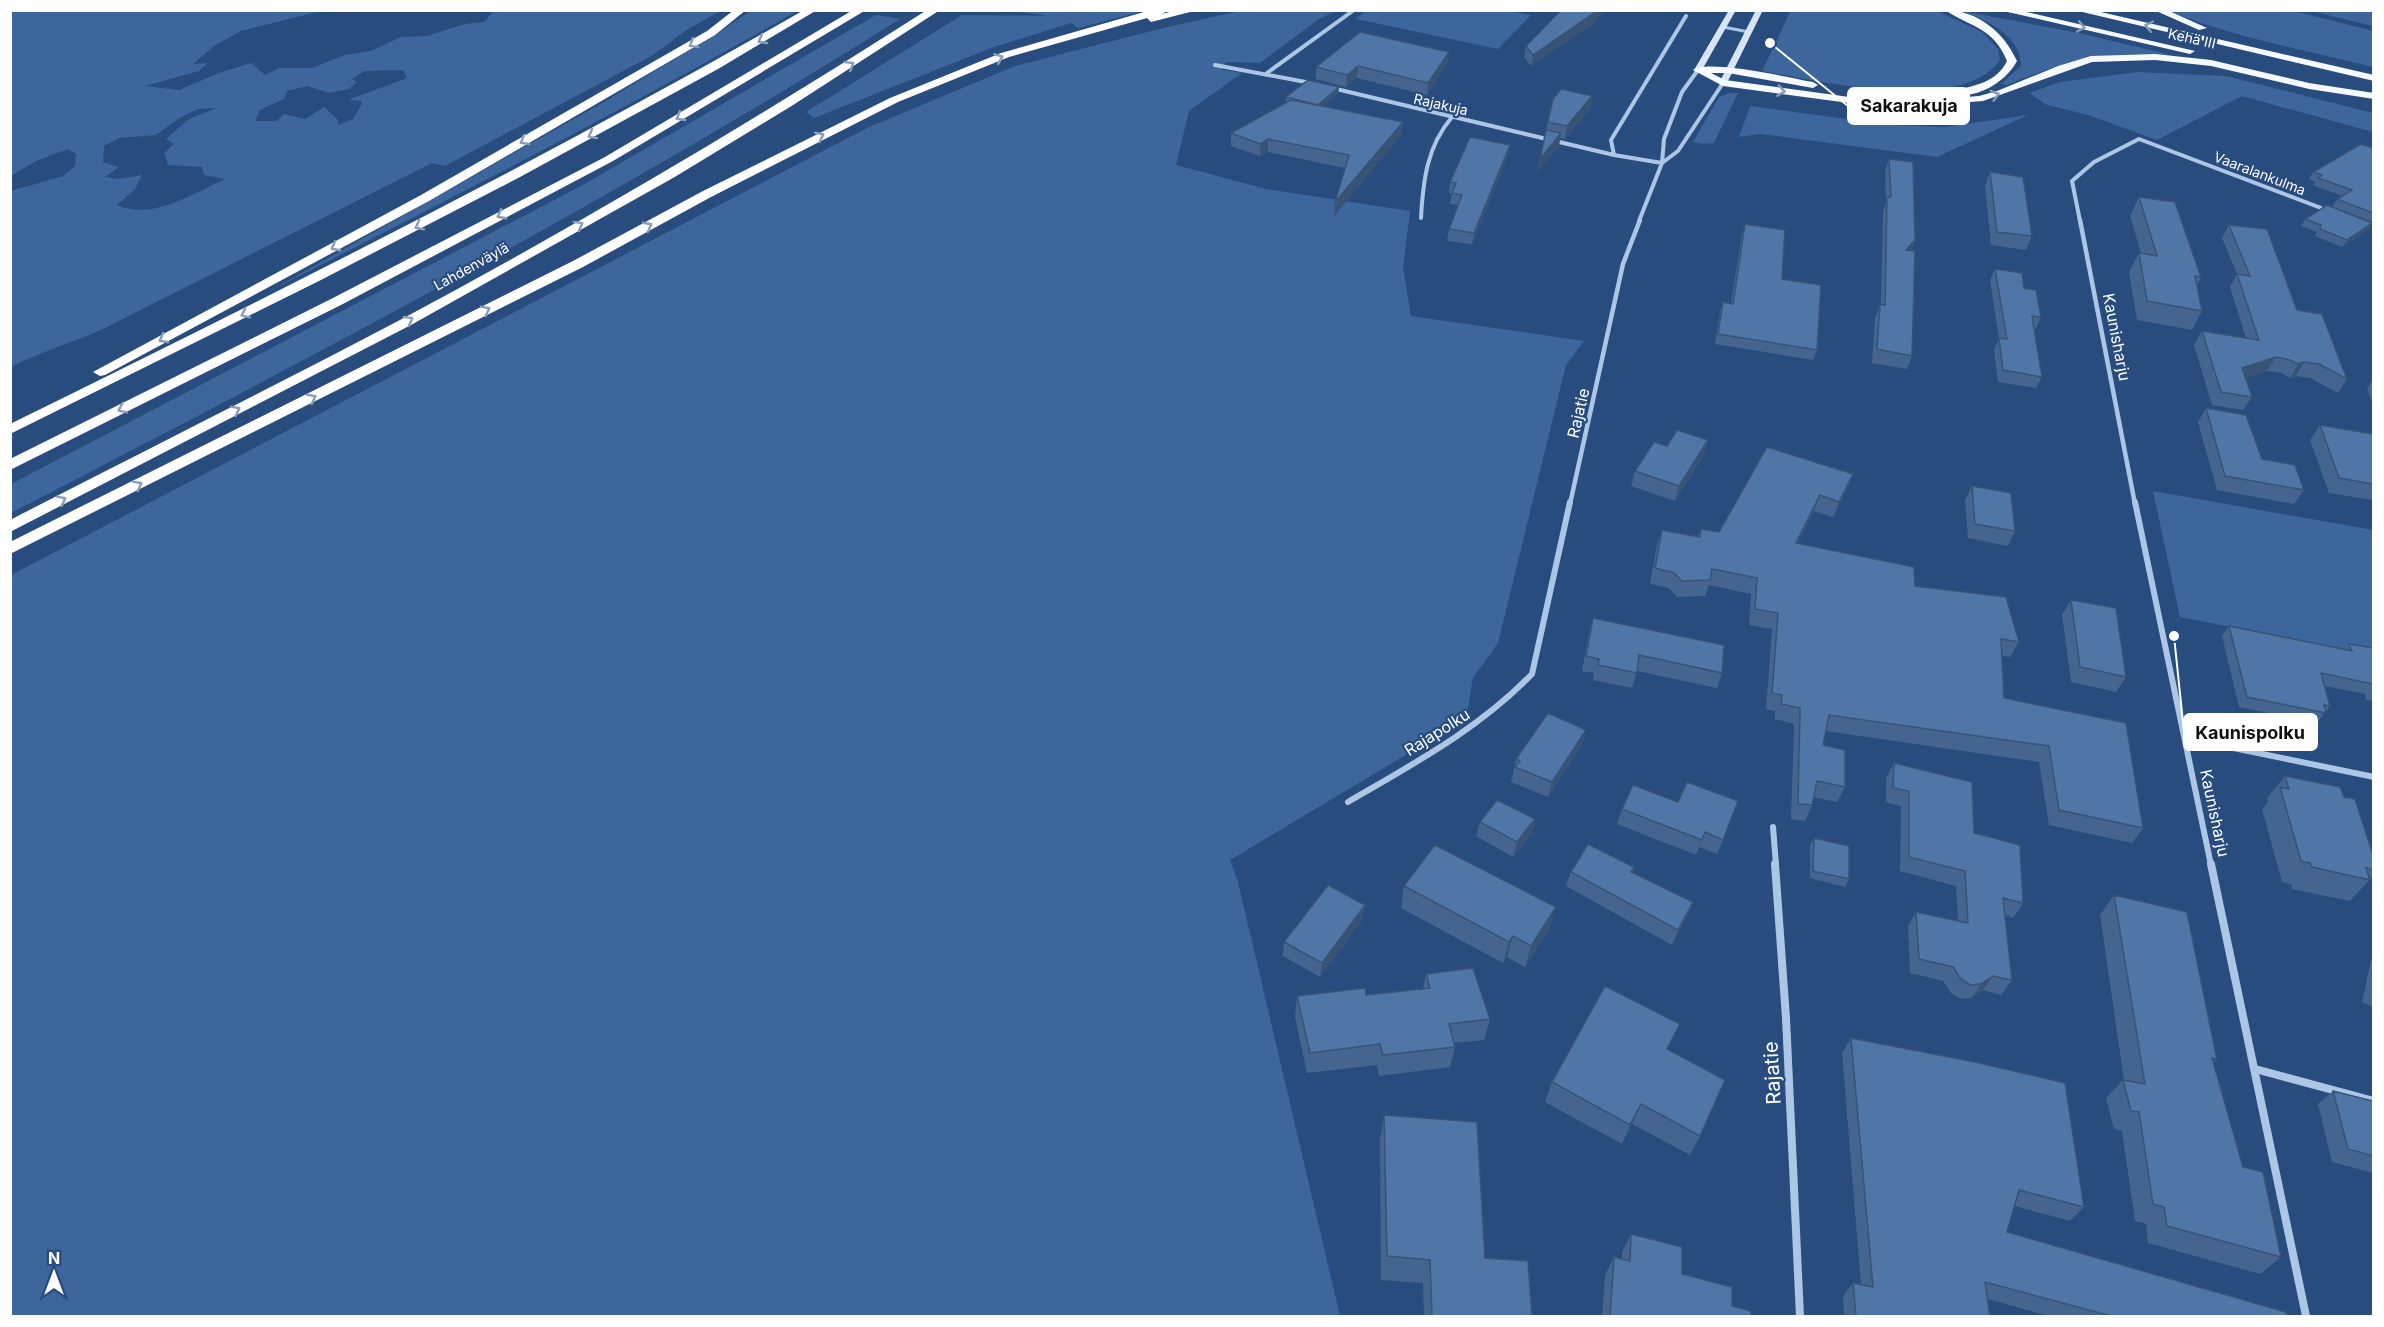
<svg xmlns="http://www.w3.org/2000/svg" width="2384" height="1327" font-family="Inter,sans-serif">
<rect width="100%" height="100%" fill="#284c7e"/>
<!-- green -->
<path fill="#3c669c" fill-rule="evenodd" d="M21 10 321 11 241 31 214 46 193 64 208 63 199 71 145 86 179 90 219 73 251 63 265 75 279 68H312L345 55 371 51 401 37 427 36 465 24 484 22 494 11H720L685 31 653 55 445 166 432 163 101 330C71 343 40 352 11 367V191L63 176 75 166 76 154 68 149 36 161 11 176V13ZM403 70 407 78 348 100 361 101 362 104 353 119 338 125V120L324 107 305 119 284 114 276 121H255L260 110 284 99 287 91 307 86 329 93 349 89 357 82 352 79 365 71ZM217 108 189 119 166 139 174 144 164 153 168 165 202 167 204 175 225 179C194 193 152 221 117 205L135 189 142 175 118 179 105 177 119 167 103 162 104 146 119 138 156 135 178 119 198 109Z
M1791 10 1937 11 1982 32 1998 49 2000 60C1963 115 1818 81 1762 71Z
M750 11H797C624 110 446 201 268 292L604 102 721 31Z
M1012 11H1144L1078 28 1071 23 994 47 814 118 806 112 962 15 1049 16Z
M1240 11H1336L1319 19 1260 63 1226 62 1222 70 1242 73 1189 111 1176 165 1266 189 1410 211 1403 267 1411 316 1584 341 1566 365 1498 643 1473 678 1466 719 1230 860 1238 882 1340 1316H11V575L867 128 1015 66 1167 27Z
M1366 11 1505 10 1531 15 1498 49 1356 19Z
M1962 11 2079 33 2175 56C2107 51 2069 59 2007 85L2001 84 2021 66C2021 35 1986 20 1962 11Z
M2170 11H2294L2373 31V67C2306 50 2234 38 2170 11Z
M2311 11H2373V26Z
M876 15 900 19C613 200 312 357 11 513V484L581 186Z
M2137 72 2226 76 2373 113V132L2242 96 2157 140 2088 115 2047 105 2029 93 2060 82Z
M1729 93H1738L1714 143 1702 144 1693 142 1719 97Z
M1750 106 1891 125 1944 127 2028 115 1937 157 1760 134 1739 137Z
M2153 491 2373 530V655L2180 617Z"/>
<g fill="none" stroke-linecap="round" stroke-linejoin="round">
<!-- service -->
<path stroke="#aec6e5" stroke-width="3" d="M1723 27 1749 32"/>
<!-- minor-far3 -->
<path stroke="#aec6e5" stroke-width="4" d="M1215 65 1311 83
M1267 73 1354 10
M1332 88 1614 155 1662 163
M1614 155 1611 140 1686 16
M1662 163 1678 151 1723 83
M1421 218C1423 181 1427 146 1452 117
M1639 221 1662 163 1664 139 1682 92 1698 70
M2080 221 2072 181 2094 162 2139 139 2329 211"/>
<!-- minor-far2 -->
<path stroke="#aec6e5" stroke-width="4.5" d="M2080 220 2135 504
M1570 504 1623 264 1640 220"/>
<!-- minor-far1 -->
<path stroke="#aec6e5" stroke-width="6" d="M2135 502 2211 865
M2185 738 2374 777
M1348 802C1413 764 1479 729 1532 674L1570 502
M1773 827 1776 865"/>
<!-- minor -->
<path stroke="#aec6e5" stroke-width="8" d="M1775 864 1786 1018 1800 1316
M2211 864 2306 1316
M2255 1069 2374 1101"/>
<!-- secondary -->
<path fill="#d7e4f5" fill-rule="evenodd" d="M1729 10H1736L1702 70 1695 72 1694 70Z
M1756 10H1763L1727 83 1720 85 1719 83Z"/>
<!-- trunk -->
<path fill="#f6fafe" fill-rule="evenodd" d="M1945 10C1977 10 2004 32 2017 61 2005 83 1977 99 1951 95V91C1974 86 1996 83 2007 61 1993 27 1972 28 1945 10Z
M1999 10H2018L2195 51 2190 54Z
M2074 10H2092L2374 75V81Z
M2154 10H2167L2207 28 2199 30Z
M2155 54 2211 60 2309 83 2374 93V99L2309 89 2211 66 2155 60 2092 62 1983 101 1910 107 1864 105 1723 86 1693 70C1708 59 1791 78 1813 82L1818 85 1813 88 1728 73H1711L1725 80 1864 99 1910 101 1979 96 1997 91 2058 66 2091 56Z"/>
<!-- motorway -->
<path fill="#fff" fill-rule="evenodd" d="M734 10H746L715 35 429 201 105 375 100 376 93 372 421 195 707 31Z
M804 10H817L718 69 520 177 319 281 10 434V424C278 292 545 159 804 10Z
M853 10H866L613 161 341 305 10 470V459L331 299 605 157Z
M927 10H940L790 107 673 178 411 325 10 532V520C140 453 271 388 400 320 580 224 755 120 927 10Z
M1151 10H1169L1162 14 1177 10H1198L1151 22 1147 18 1009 57 898 102 711 197 583 267 10 554V542L573 261 703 191 890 98 1001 53Z"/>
</g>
<!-- wall -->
<path fill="#456590" d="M1594 23 1531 66 1524 57 1526 46Z
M1449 52 1447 64 1427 95 1357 78 1346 87 1316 79V67Z
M1339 87 1338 93 1323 106 1403 122 1401 135 1334 216 1335 202 1345 168 1268 152 1260 156 1231 146V133L1286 103V97Z
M1592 96 1590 109 1565 139 1560 138 1559 146 1537 172 1553 99Z
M1510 145 1508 156 1472 244 1447 241 1449 229 1458 205 1450 204 1452 194 1449 193 1450 182Z
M2373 148V222L2332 207 2337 199 2342 196 2313 185 2315 182 2309 179 2313 172Z
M1889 159 1915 240 1911 251 1912 356 1907 369 1872 363 1875 317 1881 304 1883 212 1886 202 1885 171Z
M1990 172 2032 236 2026 250 1991 245 1985 186Z
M2139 197 2201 277 2197 285 2202 311 2192 330 2137 320 2129 272 2139 253H2141L2130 216Z
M2305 219 2372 223 2368 230 2342 247 2315 236 2317 232 2301 226Z
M1745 224 1782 279 1817 350 1813 360 1715 344 1720 312 1723 302 1731 303 1742 234Z
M2229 225 2297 310 2347 379 2338 393 2310 378 2296 376 2290 378 2282 373 2267 371 2246 378 2252 397 2243 410 2212 405 2194 345 2202 331 2246 338 2230 287 2237 274 2222 238Z
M1995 269 2024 288 2041 317 2036 329H2034L2042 377 2036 388 1998 382 1994 350 1999 339 1990 280Z
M2373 379V405L2367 389Z
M2206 408 2262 459 2304 490 2294 504 2217 490 2198 422Z
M2320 425 2373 434V500L2329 493 2310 440Z
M1708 440 1704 455 1675 501 1631 486 1635 471Z
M1853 474 1847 489 1833 517 1814 511 1798 543 1915 586 2019 642 2010 657 2002 656 2004 698 2143 828 2132 843 2049 825 2039 762 1826 731 1823 745 1845 787 1837 802 1813 797 1812 805 1805 821 1791 819 1794 724 1775 719V711L1766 709 1772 629 1749 625 1751 594 1709 585 1705 596 1677 597 1669 588 1650 584 1657 545 1662 530 1698 537 1701 529 1719 532Z
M1972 486 2015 531 2008 546 1968 538 1965 500Z
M2071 600 2126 677 2116 692 2071 682 2062 615Z
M1593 618 1722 673 1717 688 1637 671 1632 688 1593 680 1594 673 1582 671 1589 633Z
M2229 626 2345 649 2349 644 2373 648V701L2366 700 2365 694 2325 686 2330 706 2317 723 2239 707 2222 636Z
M1582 745 1548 797 1511 782 1516 759Z
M1894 763 1974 833 2023 903 2013 918 2005 915 2012 980 2001 995 1983 990 1971 998 1962 999 1951 993 1943 981 1910 973 1908 926 1916 912 1958 921 1956 886 1900 871 1901 806 1886 802V778Z
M2285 776 2344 797 2373 855V876L2350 901 2292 889 2291 884 2282 882 2262 809 2268 802 2267 798Z
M1633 785 1723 840 1717 854 1699 847 1696 855 1617 824 1622 809Z
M1535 819 1532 833 1513 857 1476 836 1480 822Z
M1814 838 1849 879 1845 887 1810 878V845Z
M1634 867 1633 872 1693 902 1687 917 1672 945 1566 886 1571 872Z
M1404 886 1550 928 1525 967 1507 957 1503 963 1401 908Z
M2114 895 2217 1060 2213 1063 2243 1167 2281 1257 2260 1274 2148 1243 2146 1224 2135 1221 2122 1131 2114 1129 2106 1098 2123 1080H2124L2100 915Z
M1363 919 1320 977 1283 956 1284 942Z
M2373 958V1007L2362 1002 2371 960Z
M1426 974 1490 1019 1484 1040 1454 1043 1455 1047 1450 1067 1379 1076 1377 1065 1307 1073 1295 1017 1297 996 1366 995 1423 989Z
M1851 1038 2084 1207 2070 1221 2015 1206 2007 1232 2287 1317H2052L1988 1299 1990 1317H1844L1843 1296 1853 1283 1861 1284 1842 1053Z
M1668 1050 1700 1136 1690 1155 1632 1124 1622 1144 1545 1102 1552 1082Z
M2333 1091 2373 1101V1173L2332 1162 2318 1104Z
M1384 1115 1485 1258 1532 1317H1424L1423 1283 1381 1280 1380 1141Z
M1631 1234 1682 1274 1732 1306 1751 1317H1602L1605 1275 1614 1257 1622 1259V1252Z"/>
<!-- shaded-wall -->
<path fill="#385375" d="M1598 10H1606L1594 23 1531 66 1533 55Z
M1449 52 1447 64 1427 95 1428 83Z
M1358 66 1357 78 1346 87 1347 75Z
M1339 87 1338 93 1317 111 1318 105Z
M1592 96 1590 109 1565 139 1567 126Z
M1403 122 1401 135 1334 216 1335 202Z
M1561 133 1559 146 1537 172 1540 159Z
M1268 139V152L1260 156V144Z
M1510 145 1508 156 1472 244 1474 233Z
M2372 223 2368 230 2342 247 2347 240Z
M1915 240 1910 253 1906 250Z
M2276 357 2267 371 2234 382 2242 368Z
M2304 362 2296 376 2290 378 2298 364Z
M1708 440 1704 455 1675 501 1679 486Z
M1853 474 1847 489 1833 517 1839 502Z
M1820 495 1814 511 1790 558 1796 543Z
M1586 730 1582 745 1548 797 1552 782Z
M1535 819 1532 833 1513 857 1517 842Z
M1693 902 1687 917 1672 945 1678 930Z
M1365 905 1363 919 1320 977 1322 963Z
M1556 907 1550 928 1525 967 1531 946Z
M1513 936 1507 957 1503 963 1509 942Z
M1993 976 1983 990 1971 998 1981 984Z
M1641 1104 1632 1124 1622 1144 1630 1125Z"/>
<!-- building -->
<path fill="#5076a7" stroke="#385375" stroke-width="1.5" d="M1561 10H1598L1533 55 1526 46Z
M1360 32 1449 52 1428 83 1358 66 1347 75 1316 67Z
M1308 80 1339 87 1318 105 1286 97Z
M1561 89 1592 96 1567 126 1548 122 1553 99Z
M1291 100 1403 122 1335 202 1349 155 1268 139 1260 144 1231 133Z
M1546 130 1561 133 1540 159Z
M1470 137 1510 145 1474 233 1449 229 1462 195 1452 193 1456 183 1450 182Z
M2361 144 2373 148V213L2337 199 2352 190 2318 178 2322 175 2313 172Z
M1889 159 1913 162 1915 240 1906 250 1915 251 1912 356 1877 349 1880 304 1885 305 1887 199 1891 196Z
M1990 172 2023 177 2032 236 1997 232Z
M2139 197 2175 202 2201 277 2195 276 2202 311 2147 301 2139 253 2157 256Z
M2327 205 2372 223 2347 240 2320 229 2321 225 2305 219Z
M1745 224 1785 230 1782 279 1821 285 1817 350 1718 334 1723 302 1733 304Z
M2229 225 2267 229 2297 310 2322 314 2347 379 2319 364 2304 362 2298 364 2290 360 2276 357 2242 368 2252 397 2221 392 2202 331 2259 340 2237 274 2250 276Z
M1995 269 2022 273 2024 288 2036 290 2041 317 2032 316 2042 377 2003 370 1999 338 2007 339Z
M2206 408 2246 415 2262 459 2295 465 2304 490 2225 476Z
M2320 425 2373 434V484L2339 478Z
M1677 430 1708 440 1679 486 1635 471 1654 442 1667 446Z
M1767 447 1853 474 1839 502 1820 495 1796 543 1914 567 1915 586 2006 597 2019 642 2001 639 2004 698 2126 723 2143 828 2059 810 2049 746 1829 715 1823 745 1845 750V787L1817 781 1812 805 1798 804 1800 708 1781 704 1782 695 1772 693 1778 613 1755 609 1757 578 1712 569 1710 580 1682 581 1674 573 1655 568 1662 530 1700 537 1701 529 1719 532Z
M1972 486 2011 493 2015 531 1975 524Z
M2071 600 2116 608 2126 677 2080 667Z
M1593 618 1724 645 1722 673 1639 655 1637 673 1598 665 1599 659 1586 656Z
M2229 626 2352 651 2349 644 2373 648V685V684L2321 673 2330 706 2324 705 2326 713 2247 697Z
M1548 713 1586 730 1552 782 1515 767 1520 761 1516 759Z
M1894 763 1972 782 1974 833 2020 845 2023 903 2003 898 2012 980 1993 976 1981 984 1971 985 1961 979 1953 967 1919 959 1916 912 1968 923 1965 871 1909 857V791L1893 788Z
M2285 776 2340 787 2344 797 2355 799 2373 855V869L2366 868 2370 880 2312 867 2310 863 2301 861 2280 787 2289 789Z
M1687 782 1738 801 1723 840 1705 832 1702 840 1622 809 1633 785 1678 802Z
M1497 800 1535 819 1517 842 1480 822Z
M1814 838 1849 846V879L1813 871Z
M1588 844 1634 867 1631 872 1693 902 1678 930 1571 872Z
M1435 845 1556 907 1531 946 1513 936 1509 942 1404 886Z
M1328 885 1365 905 1322 963 1284 942Z
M2114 895 2187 912 2217 1060 2212 1058 2243 1167 2263 1172 2281 1257 2167 1226 2164 1207 2153 1204 2139 1112 2131 1111 2123 1080 2145 1084Z
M1473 968 1490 1019 1449 1024 1455 1047 1383 1055 1380 1044 1310 1053 1297 996 1365 988 1366 995 1430 988 1426 974Z
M1605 986 1680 1024 1667 1049 1725 1080 1700 1136 1641 1104 1630 1125 1552 1082Z
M1851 1038 1975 1062 2065 1083 2084 1207 2019 1190 2007 1232 2286 1312 2287 1317H2115L1985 1282 1990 1317H1856L1853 1283 1873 1287Z
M2333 1091 2373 1101V1156L2348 1149Z
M1384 1115 1477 1122 1485 1258 1528 1261 1532 1317H1432L1430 1260 1387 1256Z
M1631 1234 1682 1247V1274L1732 1287V1306L1751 1311V1317H1610L1614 1257 1630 1261Z"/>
<!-- one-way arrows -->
<defs><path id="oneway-chevron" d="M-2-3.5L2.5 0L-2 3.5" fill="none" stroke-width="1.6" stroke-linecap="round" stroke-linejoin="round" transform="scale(1.5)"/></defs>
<g stroke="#859ab8">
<use href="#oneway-chevron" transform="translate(2149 26) rotate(-168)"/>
<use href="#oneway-chevron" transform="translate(2081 27) rotate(12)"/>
<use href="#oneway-chevron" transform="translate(1781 91) rotate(8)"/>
<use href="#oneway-chevron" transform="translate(1995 95) rotate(-16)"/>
</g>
<g stroke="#899db8">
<use href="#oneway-chevron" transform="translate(762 40) rotate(150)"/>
<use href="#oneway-chevron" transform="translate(693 44) rotate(150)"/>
<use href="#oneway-chevron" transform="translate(999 58) rotate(-21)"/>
<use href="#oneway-chevron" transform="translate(850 65) rotate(-32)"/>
<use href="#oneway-chevron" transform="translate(680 117) rotate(149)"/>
<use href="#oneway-chevron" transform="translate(592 135) rotate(151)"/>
<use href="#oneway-chevron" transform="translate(820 136) rotate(-26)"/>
<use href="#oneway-chevron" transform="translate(524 141) rotate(150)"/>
<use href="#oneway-chevron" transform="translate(501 215) rotate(152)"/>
<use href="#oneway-chevron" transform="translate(579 225) rotate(-29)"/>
<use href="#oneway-chevron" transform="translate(419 226) rotate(153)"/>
<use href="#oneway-chevron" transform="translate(648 226) rotate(-28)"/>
<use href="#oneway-chevron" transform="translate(335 247) rotate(152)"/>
<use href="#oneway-chevron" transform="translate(486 310) rotate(-27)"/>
<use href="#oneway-chevron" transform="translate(245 314) rotate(154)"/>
<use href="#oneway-chevron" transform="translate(409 320) rotate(-29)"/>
<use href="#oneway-chevron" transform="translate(163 339) rotate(152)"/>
<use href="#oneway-chevron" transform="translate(312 398) rotate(-27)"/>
<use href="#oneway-chevron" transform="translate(122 409) rotate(154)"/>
<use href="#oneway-chevron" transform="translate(236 410) rotate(-27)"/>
<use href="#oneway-chevron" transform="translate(138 485) rotate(-27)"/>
<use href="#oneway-chevron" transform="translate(62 500) rotate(-27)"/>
</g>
<g text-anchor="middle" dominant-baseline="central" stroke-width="4.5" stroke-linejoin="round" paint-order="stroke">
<!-- far-street labels -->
<g font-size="14" fill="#fff" stroke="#284c7e">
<text transform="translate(2192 38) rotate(13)">Kehä III</text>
<text transform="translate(1441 104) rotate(13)">Rajakuja</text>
<text transform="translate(2260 173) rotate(21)">Vaaralankulma</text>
<text transform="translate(471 266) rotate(-29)">Lahdenväylä</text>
</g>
<!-- street labels -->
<g font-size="16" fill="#fff" stroke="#284c7e">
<text transform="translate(2117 337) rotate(79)">Kaunisharju</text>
<text transform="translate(1578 413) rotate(-77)">Rajatie</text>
<text transform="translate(1437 732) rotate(-32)">Rajapolku</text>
<text transform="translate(2215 813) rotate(78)">Kaunisharju</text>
</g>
<!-- near-street labels -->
<g font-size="20" fill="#fff" stroke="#284c7e">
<text transform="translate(1772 1073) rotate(-93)">Rajatie</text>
</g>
</g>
<!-- callouts -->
<path fill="none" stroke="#fff" stroke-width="2" d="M1770 43L1848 106M2174 636L2184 732"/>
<g fill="#fff" stroke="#284c7e" stroke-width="2">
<circle cx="1770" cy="43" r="6"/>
<circle cx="2174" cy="636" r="6"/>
</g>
<g fill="#fff" stroke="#fff" stroke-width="2">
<rect x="1848" y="88" width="121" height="36" rx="6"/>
<rect x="2184" y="714" width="133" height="36" rx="6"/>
</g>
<g font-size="18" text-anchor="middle" font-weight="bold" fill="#111">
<text x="1909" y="112">Sakarakuja</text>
<text x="2250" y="739">Kaunispolku</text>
</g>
<!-- border -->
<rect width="2384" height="1327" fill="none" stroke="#ffffff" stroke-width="24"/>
<!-- north arrow -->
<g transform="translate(54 1273)" stroke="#284c7e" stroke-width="4.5" paint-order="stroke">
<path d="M0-4.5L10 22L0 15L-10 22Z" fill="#ffffff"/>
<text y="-9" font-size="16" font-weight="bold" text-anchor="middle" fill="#ffffff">N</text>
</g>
</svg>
